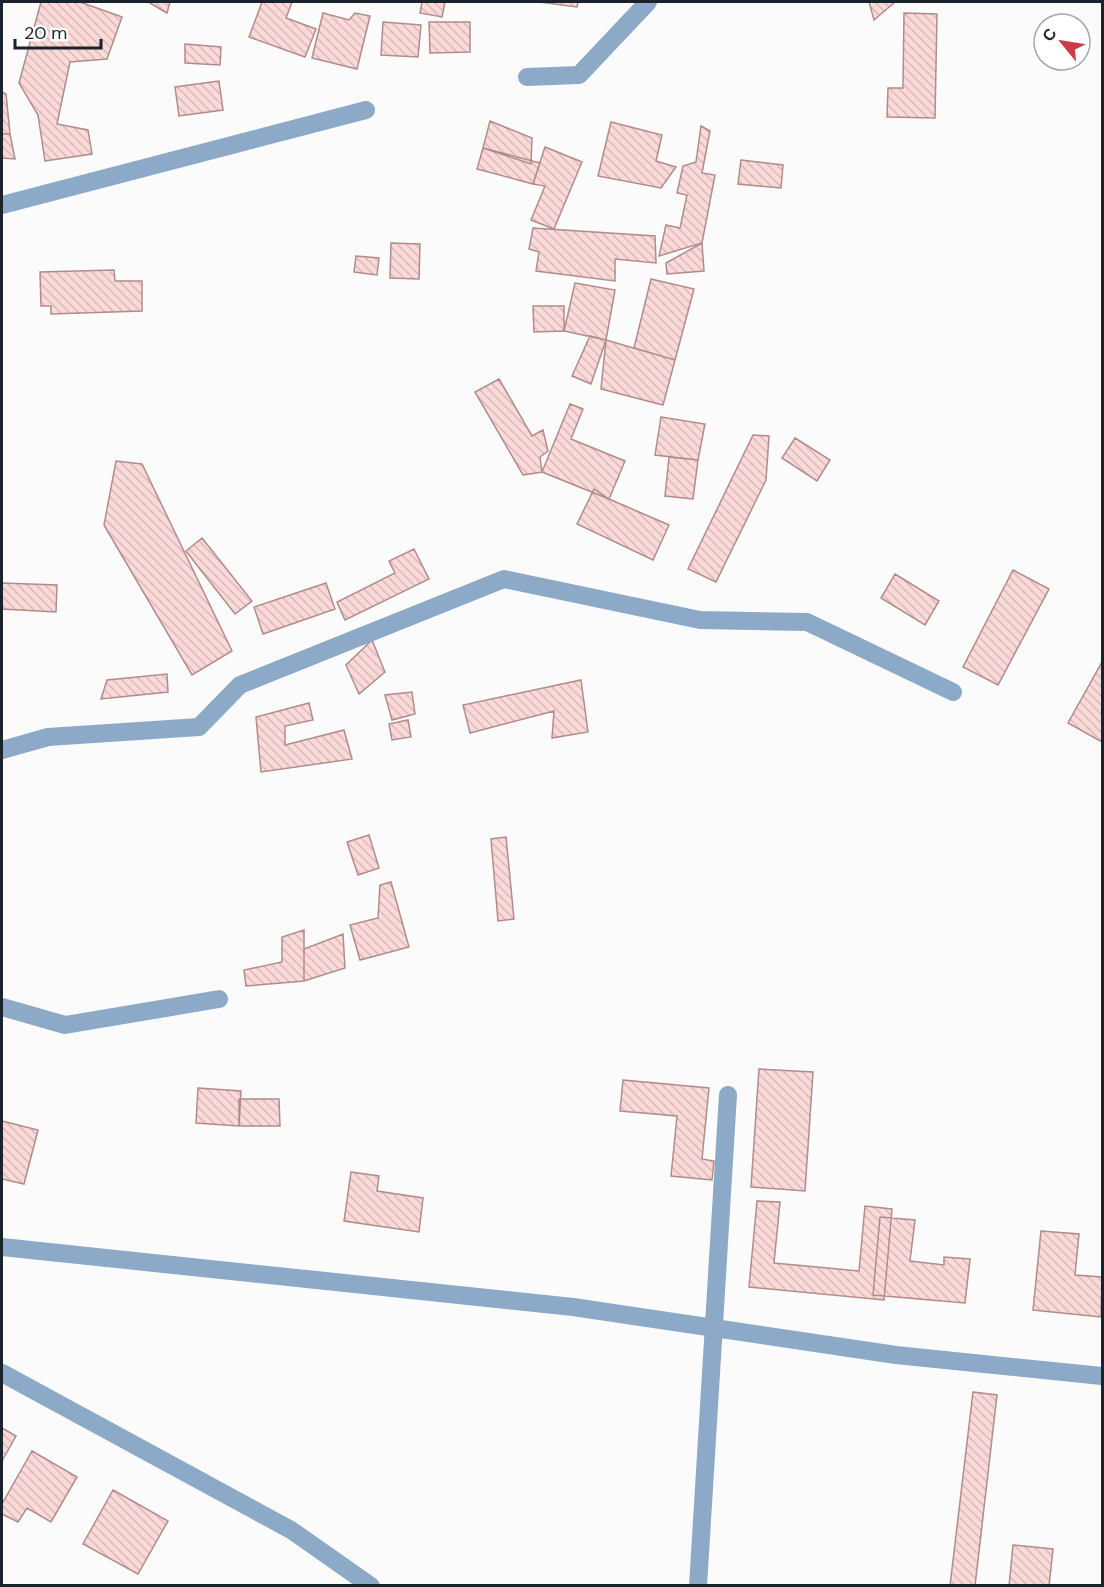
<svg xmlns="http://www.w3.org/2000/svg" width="1104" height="1587" font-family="'DM Sans',sans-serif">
<defs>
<pattern id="building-back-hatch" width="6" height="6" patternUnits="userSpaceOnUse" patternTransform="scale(1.5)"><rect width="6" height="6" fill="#fbd9d8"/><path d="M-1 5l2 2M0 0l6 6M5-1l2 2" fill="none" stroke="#d7baba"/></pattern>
</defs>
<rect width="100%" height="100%" fill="#fbfbfb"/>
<!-- building -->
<path fill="url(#building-back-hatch)" stroke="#b18c8b" stroke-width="1.5" d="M41 2H80L122 17 107 59 70 62 57 124 88 130 92 154 45 161 38 115 19 83Z
M148 2H170L167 13Z
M262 2H292L286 18 316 29 305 57 249 37Z
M422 2H445L442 17 420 13Z
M539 2H578L577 7Z
M869 2H895L874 20Z
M323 13 349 20 355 13 370 16 357 69 312 58Z
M904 13 937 14 935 118 887 117 888 88H903Z
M383 22 421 25 418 57 381 55Z
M429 22H470V52L430 53Z
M185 44 221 47 220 65 185 63Z
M219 81 223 110 179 116 175 87Z
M2 92 6 94 10 134H2Z
M490 121 532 138 531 164 483 148Z
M611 122 662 135 656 161 676 167 661 188 598 176Z
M701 126 710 131 702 173 715 175 702 243 659 256 666 225 680 228 687 195 677 193 683 166 696 162Z
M2 134H10L15 159 2 158Z
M545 147 582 162 554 229 531 220 545 186 533 184Z
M483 148 540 163 533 184 477 169Z
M741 160 783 165 781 188 738 184Z
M533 228 655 236 656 263 615 259V281L536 271 539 252 529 249Z
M391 243 420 244 419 279 390 278Z
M702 243 704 271 667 274 666 263Z
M356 256 379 258 377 275 354 272Z
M114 270 115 281H142V311L51 314V306H41L40 272Z
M651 279 694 289 675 360 634 348Z
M575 283 615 290 606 340 564 331Z
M533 306H564V331L534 332Z
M590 336 606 340 591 384 572 376Z
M606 340 675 360 663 405 601 389Z
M499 379 532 436 543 430 548 451 540 457 542 472 523 475 475 392Z
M570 404 583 409 571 439 625 461 609 499 542 472Z
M661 417 705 424 698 460 655 455Z
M753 435 769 436 766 480 716 582 688 569Z
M795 438 830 460 817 481 782 458Z
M669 457 698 460 693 499 665 496Z
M116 461 142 464 232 651 192 675 104 525Z
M594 489 609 499 669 525 653 560 577 524Z
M202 538 252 601 235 614 186 551Z
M414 549 429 579 345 620 337 602 395 573 389 561Z
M1013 570 1049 589 998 685 963 667Z
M895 574 939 601 925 625 881 598Z
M2 583 57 585 56 612 2 609Z
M326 583 335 609 263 634 254 607Z
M372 640 385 672 359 694 346 665Z
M1102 662V742L1068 723Z
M167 674 168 692 101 699 107 680Z
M581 680 588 732 552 738 554 711 470 733 463 705Z
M412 692 415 714 392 720 385 695Z
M309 703 313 720 285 726V745L344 730 352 759 261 772 256 717Z
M408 720 411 737 392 740 389 724Z
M369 835 379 868 358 875 347 842Z
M506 837 514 919 498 921 491 839Z
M391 882 409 947 360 960 350 925 378 918 380 885Z
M304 930V981L246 986 244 970 282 962V937Z
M343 934 345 968 304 981V949Z
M759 1069 813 1072 805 1191 751 1187Z
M623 1080 709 1088 702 1159 714 1161 712 1180 671 1176 677 1116 620 1111Z
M198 1088 241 1091 239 1126 196 1123Z
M239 1099H279L280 1126H239Z
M2 1121 38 1130 24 1184 2 1179Z
M351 1172 379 1176 377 1191 423 1198 419 1232 344 1221Z
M757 1201 780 1202 774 1263 859 1271 865 1206 892 1209 884 1300 749 1287Z
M880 1217 915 1220 910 1261 944 1265V1257L970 1259 965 1303 873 1295Z
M1041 1231 1079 1234 1075 1275 1102 1277 1101 1317 1033 1310Z
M973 1392 997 1395 975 1586H950Z
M2 1428 16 1436 2 1461Z
M32 1451 77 1477 51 1522 27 1508 18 1522 2 1514V1504Z
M113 1490 168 1521 138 1574 83 1544Z
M1013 1545 1053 1549 1049 1586H1009Z"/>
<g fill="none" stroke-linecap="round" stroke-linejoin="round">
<!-- minor -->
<path stroke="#8da9c8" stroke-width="18" d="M527 77 579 75 648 2
M2 205 366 110
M2 750 48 737 199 727 240 685 504 579 700 620 807 622 953 692
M2 1007 65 1025 219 999
M2 1247 573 1307 896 1355 1102 1376
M2 1373 291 1530 371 1586
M698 1586 728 1095"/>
</g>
<!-- border -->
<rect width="1104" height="1587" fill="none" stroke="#1a232c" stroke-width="6"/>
<!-- north arrow -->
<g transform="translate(1062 42) rotate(300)"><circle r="28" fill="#ffffff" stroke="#a3a7ab" stroke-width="1.5"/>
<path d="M0-4.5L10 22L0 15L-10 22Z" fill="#ca3a48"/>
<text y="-9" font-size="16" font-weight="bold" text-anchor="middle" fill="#1a232c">С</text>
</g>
<!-- scale -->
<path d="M15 39v9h86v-9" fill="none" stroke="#1a232c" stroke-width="3"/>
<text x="24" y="39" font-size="18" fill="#1a232c" stroke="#ffffff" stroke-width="4.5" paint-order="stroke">20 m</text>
</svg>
